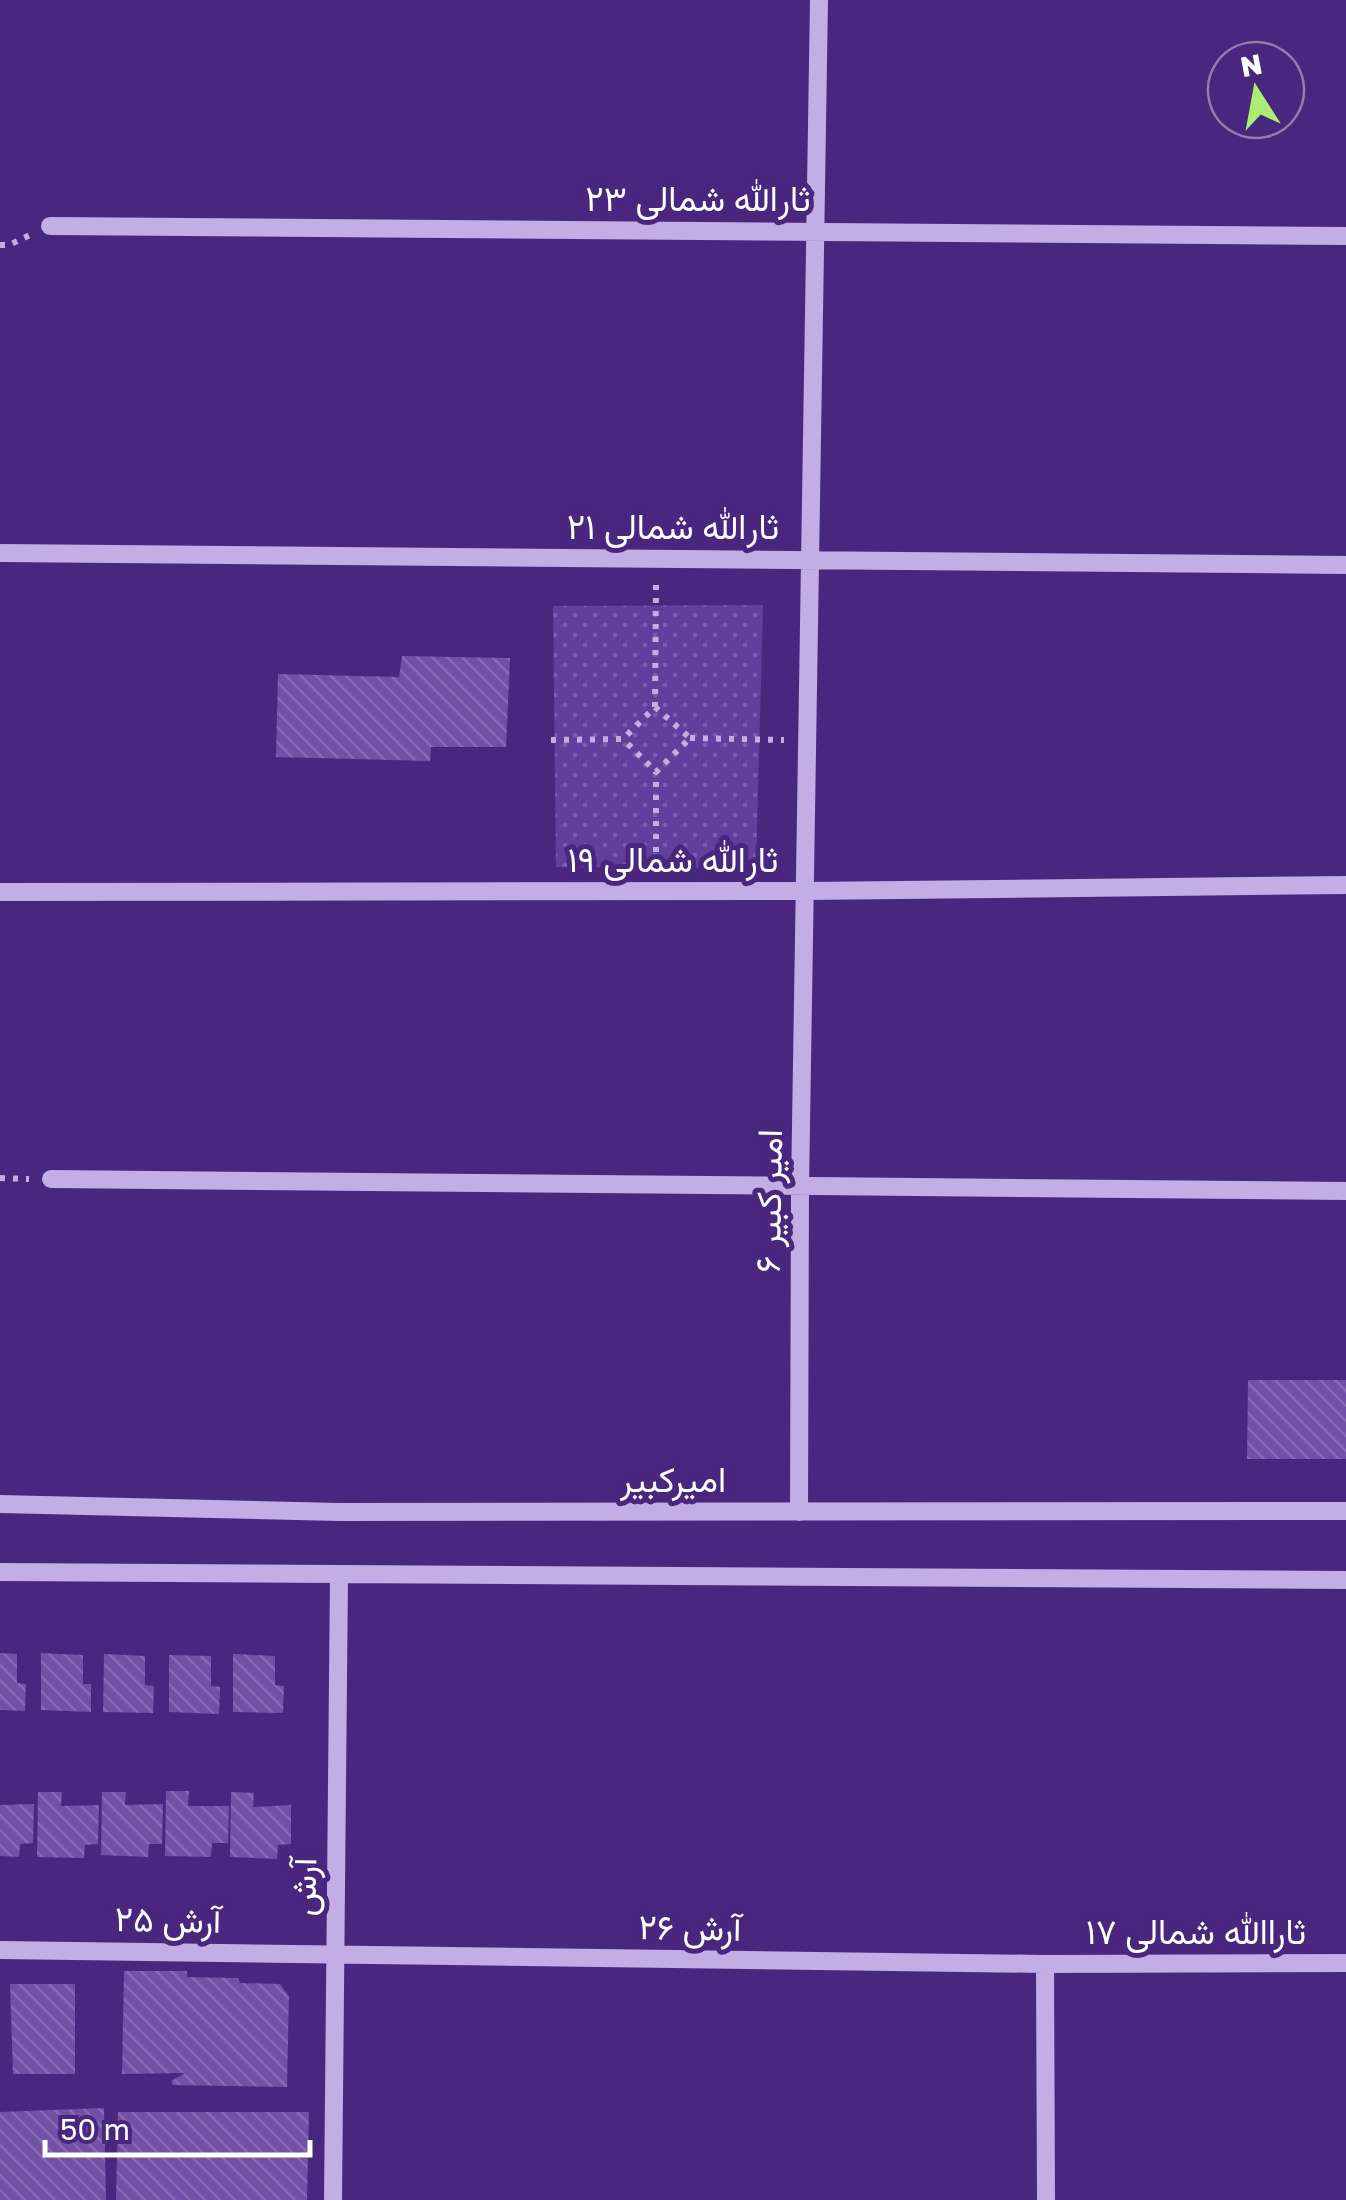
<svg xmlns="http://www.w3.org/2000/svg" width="1346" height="2200" font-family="'Golos Text',Vazirmatn,sans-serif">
<defs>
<pattern id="grass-dots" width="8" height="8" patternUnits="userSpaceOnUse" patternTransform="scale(2.5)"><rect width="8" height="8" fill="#633f9d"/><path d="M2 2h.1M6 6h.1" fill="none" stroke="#7a5cac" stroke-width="1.8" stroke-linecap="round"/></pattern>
<pattern id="building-back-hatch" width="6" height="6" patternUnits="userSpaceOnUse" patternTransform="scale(2.5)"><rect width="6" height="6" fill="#7150a6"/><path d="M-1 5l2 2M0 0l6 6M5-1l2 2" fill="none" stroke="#866ab3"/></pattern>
</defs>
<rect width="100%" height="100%" fill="#49277e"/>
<!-- grass -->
<path fill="url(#grass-dots)" d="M763 605 756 868 556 867 553 606Z"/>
<!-- building -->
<path fill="url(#building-back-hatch)" d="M402 656 510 658 506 747H431L430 761 276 757 278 674 399 677Z
M1248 1380H1346V1459H1247Z
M0 1653 17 1654V1683L26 1684 25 1711 0 1710Z
M41 1653 83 1655V1684H91V1712L41 1710Z
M104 1654 145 1656V1685L154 1686 153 1713 103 1712Z
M233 1654 275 1656V1685L284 1686 283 1713 233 1712Z
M169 1655 211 1656V1686L220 1687 219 1714 169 1712Z
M166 1791H189L188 1806H229L228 1843H212L211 1857 165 1856Z
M38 1792H62L61 1806 99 1805 98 1844 85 1845 84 1858 37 1857Z
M102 1792H126L125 1805 163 1804 162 1844H149L148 1857 101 1855Z
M231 1792 254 1793 253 1807 291 1805V1844L278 1845 277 1859 230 1857Z
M34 1804 33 1843 20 1844 19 1857 0 1856V1805Z
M124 1971H187V1977L238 1978 240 1983 280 1984 289 1996 287 2087 173 2085 171 2081 185 2073 122 2074Z
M10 1984H75V2074H13Z
M104 2108 106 2200H0V2112Z
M118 2112H309L307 2200H116Z"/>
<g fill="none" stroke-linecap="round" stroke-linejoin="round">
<!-- path -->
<path stroke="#c2ade5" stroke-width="6" stroke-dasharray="5 8" stroke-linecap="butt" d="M0 245H9L30 235
M655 707 656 583
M690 738 784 740
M551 740 623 739 655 707 690 738 656 772 623 739
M656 865V772
M0 1178 29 1179"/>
<!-- minor -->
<path stroke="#c2ade5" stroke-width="18" d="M50 226 1346 236
M0 553 1346 565
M0 892 806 891 1346 885
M51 1179 1346 1191
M0 1504 340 1512 1346 1511
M799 1512 800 1188 819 0
M0 1572 1346 1580
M0 1950 1045 1964 1346 1963
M1045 1964 1046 2200
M333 2200 339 1575"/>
</g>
<g text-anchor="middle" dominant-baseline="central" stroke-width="10" stroke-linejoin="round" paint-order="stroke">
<!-- street labels -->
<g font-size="35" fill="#fff" stroke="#49277e">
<text x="698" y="198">ثارالله شمالی ۲۳</text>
<text x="673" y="526">ثارالله شمالی ۲۱</text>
<text x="673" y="859">ثارالله شمالی ۱۹</text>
<text transform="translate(768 1201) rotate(-89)">امیر کبیر ۶</text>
<text x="673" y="1479">امیرکبیر</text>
<text transform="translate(303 1887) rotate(-89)">آرش</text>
<text transform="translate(168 1919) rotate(1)">آرش ۲۵</text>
<text transform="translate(690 1927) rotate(1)">آرش ۲۶</text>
<text x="1196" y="1931">ثاراالله شمالی ۱۷</text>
</g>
</g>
<!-- north arrow -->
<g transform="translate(1256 90) rotate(349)"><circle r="48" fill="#49277e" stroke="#927db2" stroke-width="2.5"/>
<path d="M0-8L18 38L0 25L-18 38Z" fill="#abed73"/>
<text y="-15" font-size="28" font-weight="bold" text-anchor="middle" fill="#ffffff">N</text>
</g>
<!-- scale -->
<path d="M45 2140v15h265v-15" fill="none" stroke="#ffffff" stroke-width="5"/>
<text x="60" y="2140" font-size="30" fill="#ffffff" stroke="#49277e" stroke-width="8" paint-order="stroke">50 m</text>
</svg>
